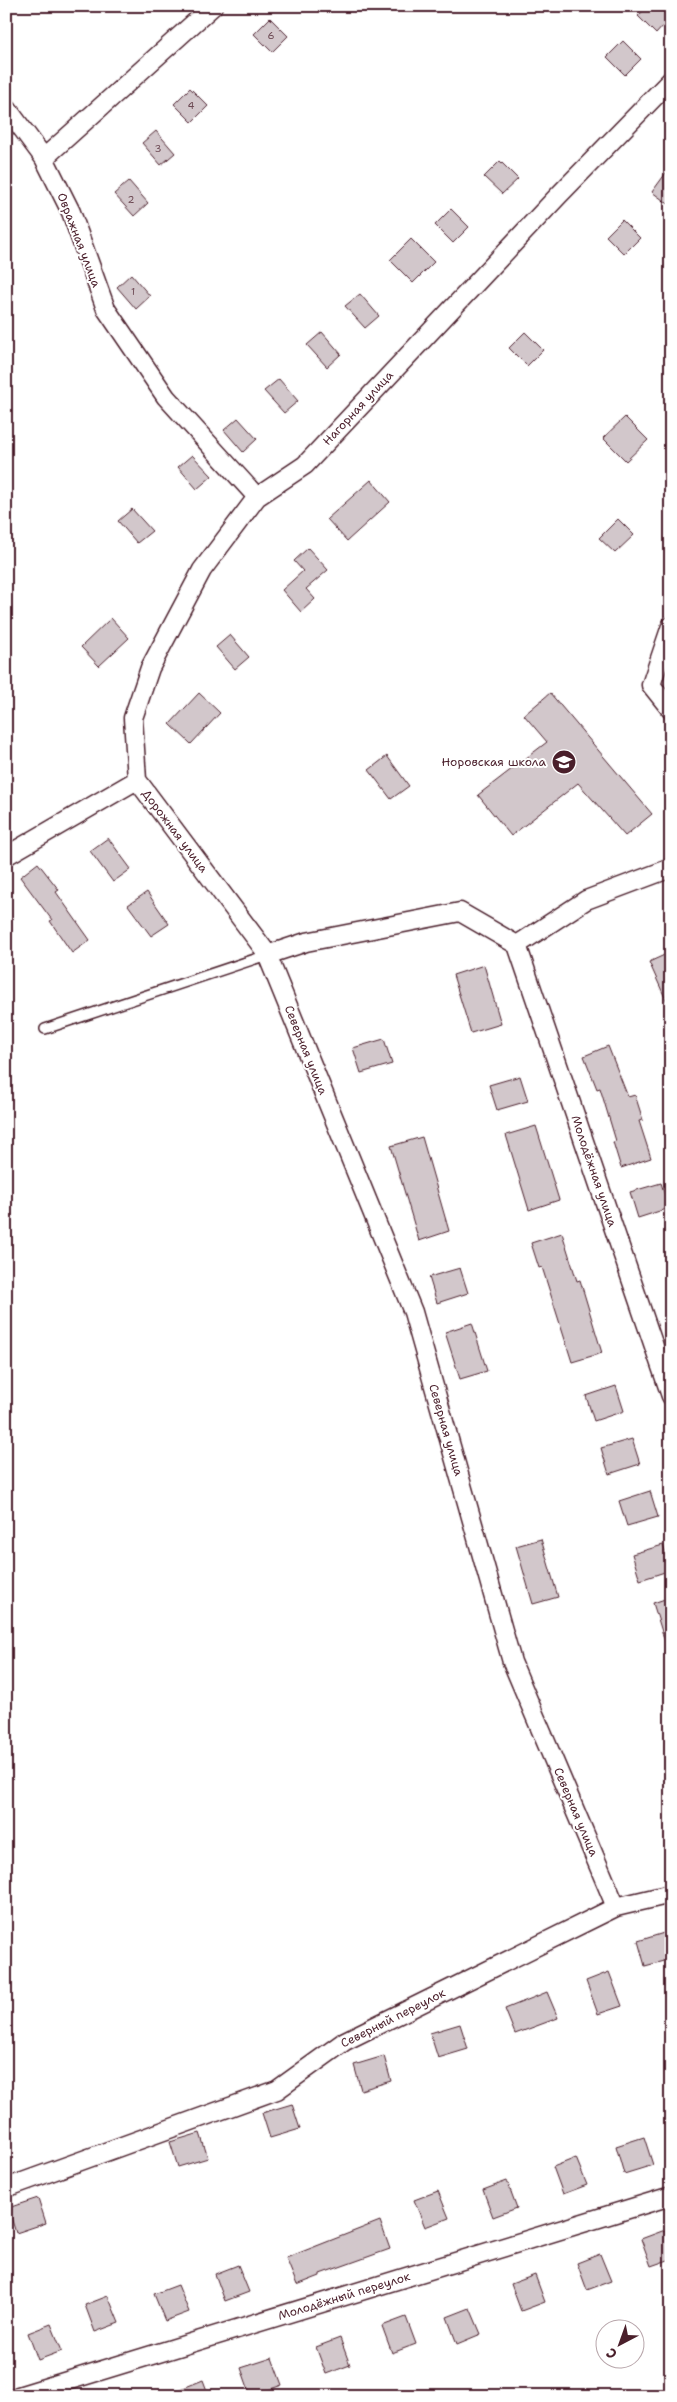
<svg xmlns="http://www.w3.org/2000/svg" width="677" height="2402" font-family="'Shantell Sans',sans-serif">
<rect width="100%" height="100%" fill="#fff"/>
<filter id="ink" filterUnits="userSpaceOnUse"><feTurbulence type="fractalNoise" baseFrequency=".02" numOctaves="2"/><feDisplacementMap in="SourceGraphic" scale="10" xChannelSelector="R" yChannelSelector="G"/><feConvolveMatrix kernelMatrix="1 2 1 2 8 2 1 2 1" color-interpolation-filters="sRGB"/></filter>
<g filter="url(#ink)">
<!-- building -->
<path fill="#d2c7cb" stroke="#4a1f2b" d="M648 6H660L671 17 656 34 638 16Z
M270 18 288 36 272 52 254 34Z
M623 41 641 59 625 75 607 57Z
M190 88 208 106 192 122 174 104Z
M156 131 175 153 161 165 142 143Z
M500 161 518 179 502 194 484 177Z
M671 166V206L652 192Z
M129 181 148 203 134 216 114 194Z
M451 209 469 227 453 243 435 225Z
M622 220 640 238 624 254 606 236Z
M411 239 434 262 413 283 390 260Z
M131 274 150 296 136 309 117 287Z
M360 294 379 316 365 328 345 306Z
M322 332 341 354 327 367 307 345Z
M525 332 543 350 527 366 509 348Z
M279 379 298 401 284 413 264 391Z
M625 417 648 440 626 461 603 438Z
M238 418 257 439 243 452 224 430Z
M192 455 212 476 197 489 178 467Z
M371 480 390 502 347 541 327 519Z
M132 509 152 531 137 543 118 521Z
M618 519 634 535 615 553 599 538Z
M308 548 328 570 306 589 315 599 301 612 282 590 303 571 294 561Z
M111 618 129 638 99 666 81 647Z
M230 635 249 657 235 669 216 647Z
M199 693 220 713 191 744 170 724Z
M550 693 652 814 625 836 578 783 511 836 478 795 547 742 524 715Z
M387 756 409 786 391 799 369 770Z
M108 838 131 869 113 882 90 851Z
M38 863 59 890 56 892 90 940 72 953 50 921 52 920 20 877Z
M147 892 169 924 151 936 128 905Z
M671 952V1011L649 962Z
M484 965 501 1024 471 1033 453 975Z
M384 1039 392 1064 361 1073 353 1048Z
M608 1046 628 1097 635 1095 643 1120 639 1121 651 1158 621 1168 613 1142 616 1141 600 1088 597 1089 584 1056Z
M520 1076 528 1101 497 1110 489 1085Z
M536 1126 559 1200 529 1210 506 1135Z
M422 1137 449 1231 419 1241 391 1146Z
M661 1183 669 1208 638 1218 630 1192Z
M562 1233 577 1281 580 1280 602 1353 572 1362 542 1267 539 1268 531 1243Z
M460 1268 468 1293 437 1303 429 1277Z
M472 1323 487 1371 460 1379 445 1332Z
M616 1386 624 1411 594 1421 586 1396Z
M632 1439 640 1464 609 1474 601 1448Z
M650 1491 658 1517 627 1526 619 1501Z
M541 1539 558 1597 533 1604 516 1546Z
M663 1545 671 1570 640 1580 632 1554Z
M671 1597V1650L668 1651 653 1603Z
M667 1932 671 1945V1959L645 1966 638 1941Z
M609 1972 622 2006 598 2014 586 1981Z
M547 1992 558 2018 515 2034 505 2009Z
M460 2024 468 2049 438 2058 430 2033Z
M384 2056 391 2081 361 2090 354 2065Z
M292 2104 300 2129 270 2138 262 2113Z
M200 2133 208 2158 178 2167 170 2142Z
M644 2137 653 2165 624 2174 616 2146Z
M576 2158 587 2185 563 2194 553 2167Z
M507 2181 517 2208 493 2217 483 2190Z
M438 2191 449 2218 425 2227 414 2200Z
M38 2198 46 2223 16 2233 8 2208Z
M380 2221 390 2249 320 2274V2276L297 2285 286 2258Z
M665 2230 671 2245V2259L651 2266 641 2239Z
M600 2254 611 2281 587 2290 577 2263Z
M238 2265 249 2292 225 2301 215 2274Z
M535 2275 545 2302 521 2311 511 2284Z
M178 2285 189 2312 165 2321 154 2294Z
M108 2296 119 2323 95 2332 85 2305Z
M470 2308 481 2334 457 2344 447 2317Z
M406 2317 416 2344 392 2353 382 2326Z
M51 2324 62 2351 38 2360 28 2333Z
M340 2338 350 2365 326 2374 316 2347Z
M272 2358 282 2385 251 2396 241 2368Z
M203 2380 209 2396H166V2395Z"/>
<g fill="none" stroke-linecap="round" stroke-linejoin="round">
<defs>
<path id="service" d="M45 1029 267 955"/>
<path id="minor" d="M213 6 44 158 71 212 106 309 166 397 257 497
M6 107 44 158
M671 626 651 685 671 710
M137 780 133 718 150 668 202 570 257 497 305 465 558 196 671 80
M6 856 137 780 266 952 413 1312 512 1662 616 1907
M517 945 671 1396
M517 945 586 900 671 868
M267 955 306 942 460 912 517 945
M6 2188 277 2090 345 2041 616 1907 671 1894
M18 2396 671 2196"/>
</defs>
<!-- service casing -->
<use href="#service" stroke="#4a1f2b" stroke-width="12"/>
<!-- minor casing -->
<use href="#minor" stroke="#4a1f2b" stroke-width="21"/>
<!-- service -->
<use href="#service" stroke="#fff" stroke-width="9"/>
<!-- minor -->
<use href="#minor" stroke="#fff" stroke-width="18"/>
</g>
</g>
<!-- icons -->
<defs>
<symbol id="school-disc" viewBox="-11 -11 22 22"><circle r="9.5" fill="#4a1f2b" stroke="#fff"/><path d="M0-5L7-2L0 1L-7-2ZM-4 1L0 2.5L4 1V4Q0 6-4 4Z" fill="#fff"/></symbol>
</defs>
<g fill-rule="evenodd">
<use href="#school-disc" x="550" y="748" width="28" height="28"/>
</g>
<g text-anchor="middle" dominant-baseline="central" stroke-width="4" stroke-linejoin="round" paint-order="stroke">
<!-- number labels -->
<g font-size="10" fill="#6c4953">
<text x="271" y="35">6</text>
<text x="191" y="105">4</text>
<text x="158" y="148">3</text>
<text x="131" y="199">2</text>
<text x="133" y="291">1</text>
</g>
<!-- street labels -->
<g font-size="12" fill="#4a1f2b" stroke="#fff">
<text transform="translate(79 240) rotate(69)">Овражная улица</text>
<text transform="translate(358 408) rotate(-47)">Нагорная улица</text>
<text transform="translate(175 831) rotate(53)">Дорожная улица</text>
<text transform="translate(306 1050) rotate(68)">Северная улица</text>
<text transform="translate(594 1171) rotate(71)">Молодёжная улица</text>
<text transform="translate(446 1430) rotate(74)">Северная улица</text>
<text transform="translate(576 1812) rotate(67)">Северная улица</text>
<text transform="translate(393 2018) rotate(-27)">Северный переулок</text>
<text transform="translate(344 2296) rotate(-17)">Молодёжный переулок</text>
</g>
<!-- poi labels -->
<g font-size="12" fill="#4a1f2b" stroke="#fff" text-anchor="end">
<text x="546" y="762">Норовская школа</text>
</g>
</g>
<!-- margin -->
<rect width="677" height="2402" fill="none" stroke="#fff" stroke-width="25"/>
<rect x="12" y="12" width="652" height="2377" fill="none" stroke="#4a1f2b" stroke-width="2" filter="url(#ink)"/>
<!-- north arrow -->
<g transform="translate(620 2344) rotate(221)"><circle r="24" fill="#ffffff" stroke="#b7a5aa"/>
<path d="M0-4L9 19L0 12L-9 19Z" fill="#4a1f2b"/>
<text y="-8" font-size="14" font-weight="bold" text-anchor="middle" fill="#4a1f2b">С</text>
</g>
</svg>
